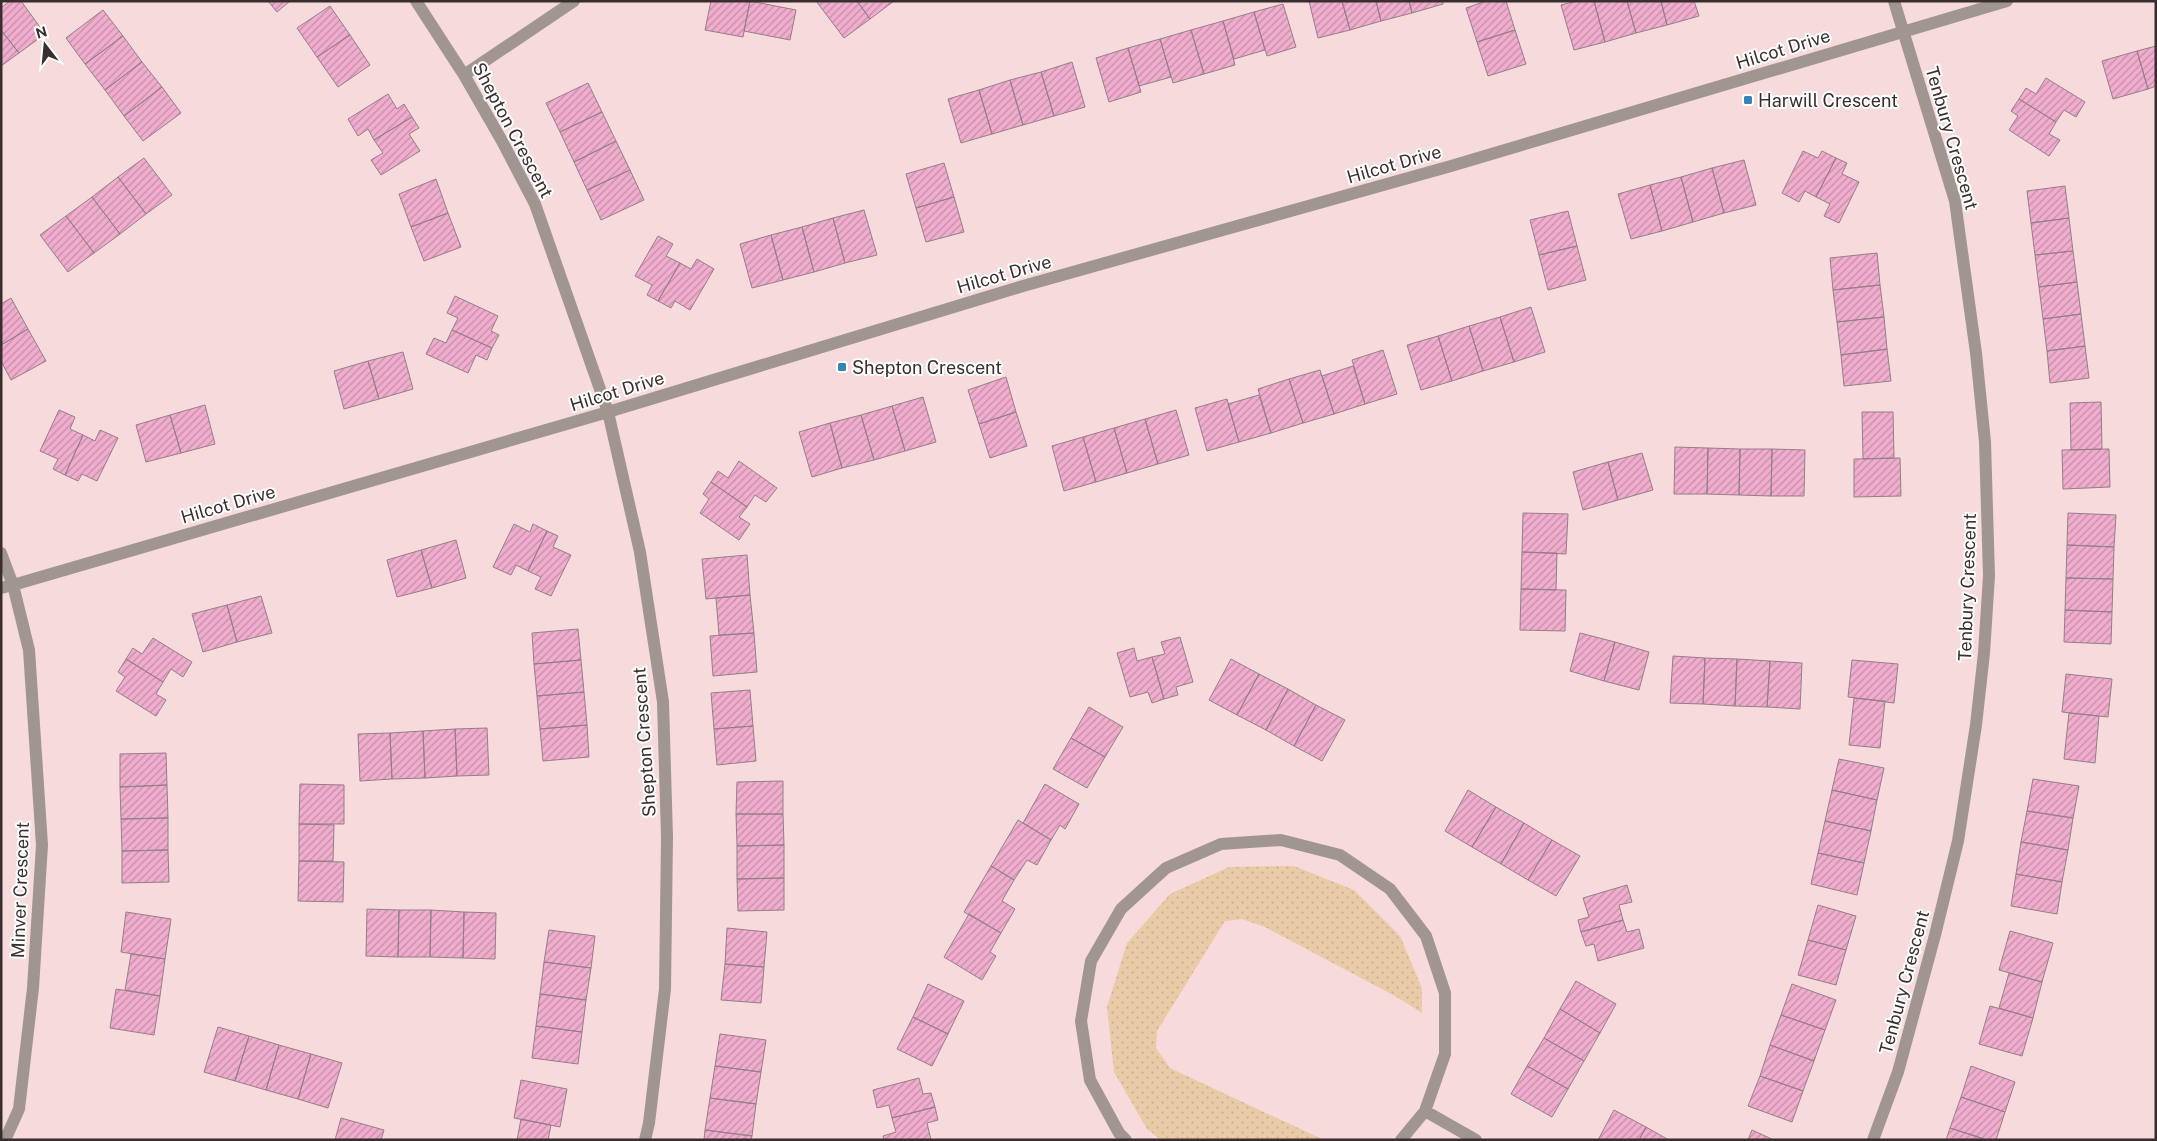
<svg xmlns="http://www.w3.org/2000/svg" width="2157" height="1141" font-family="'Public Sans',sans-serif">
<defs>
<pattern id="grass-dots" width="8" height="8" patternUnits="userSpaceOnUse" patternTransform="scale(1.25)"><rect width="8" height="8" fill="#eacba7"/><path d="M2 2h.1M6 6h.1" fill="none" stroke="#c9af90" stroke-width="1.8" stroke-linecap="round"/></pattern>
<pattern id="building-hatch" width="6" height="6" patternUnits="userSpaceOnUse" patternTransform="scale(1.25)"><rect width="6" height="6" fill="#f0adcd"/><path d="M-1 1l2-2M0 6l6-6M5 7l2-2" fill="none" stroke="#c38da7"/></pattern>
</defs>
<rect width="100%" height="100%" fill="#f7dadb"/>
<!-- grass -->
<path fill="url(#grass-dots)" d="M1294 866 1354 890 1400 936 1422 988V1013L1395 996 1265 927 1242 919 1225 921 1157 1031 1156 1048 1170 1068 1324 1140H1161L1147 1129 1114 1072 1107 1007 1127 943 1170 894 1229 867Z"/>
<!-- building -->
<path fill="url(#building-hatch)" stroke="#957e88" d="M10 1H21L45 34 19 53 1 30V8Z
M268 1H290L277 12Z
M711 1H750L743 37 705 30Z
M750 1 796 10 790 40 744 31Z
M816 1H857L870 19 844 38Z
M857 1H894L870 19Z
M1309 1H1342L1350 30 1318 38Z
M1342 1H1376L1381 21 1350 30Z
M1376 1H1409L1412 13 1381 21Z
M1409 1H1443V4L1412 13Z
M1486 1H1506L1515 30 1477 42 1466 8Z
M1576 1H1594L1605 42 1574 50 1561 5Z
M1594 1H1627L1636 33 1605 42Z
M1627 1H1661L1667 25 1636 33Z
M1661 1H1694L1699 16 1667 25Z
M1283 4 1296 47 1267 56 1254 12Z
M330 6 350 35 317 57 297 28Z
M103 10 123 36 85 64 66 38Z
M1254 12 1265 50 1234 59 1223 21Z
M1223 21 1235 65 1204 74 1191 30Z
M1 30 19 53 1 66Z
M1191 30 1204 74 1173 83 1160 39Z
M1515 30 1526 64 1488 76 1477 42Z
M350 35 370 65 338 87 317 57Z
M123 36 142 62 105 90 85 64Z
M1160 39 1171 77 1139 86 1128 48Z
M2156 46V86L2148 89 2137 51Z
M1128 48 1141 92 1109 102 1096 58Z
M2137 51 2148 89 2113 99 2102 61Z
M142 62 162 87 124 116 105 90Z
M1072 62 1085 107 1054 116 1041 72Z
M1041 72 1054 116 1023 125 1010 80Z
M2046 78 2085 102 2076 117 2064 110 2056 122 2019 99 2026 88 2036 94Z
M1010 80 1023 125 992 134 979 90Z
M588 83 602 112 560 132 546 103Z
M162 87 181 113 143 141 124 116Z
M979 90 992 134 961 143 948 99Z
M388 94 397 109 404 104 412 117 374 140 368 129 358 136 348 119Z
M2019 99 2056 122 2049 134 2060 140 2049 156 2009 130 2018 116 2011 111Z
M602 112 616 141 574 162 560 132Z
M412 117 419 128 409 134 420 151 381 175 371 160 383 153 374 140Z
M616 141 630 170 587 190 574 162Z
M1803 151 1818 158 1822 151 1836 158 1816 197 1805 191 1799 202 1782 193Z
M144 158 172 195 146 214 118 177Z
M1836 158 1847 163 1842 174 1859 182 1839 223 1824 216 1830 204 1816 197Z
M1744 160 1756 205 1724 213 1712 168Z
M944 163 954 197 916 208 906 174Z
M1712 168 1724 213 1693 222 1681 177Z
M630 170 644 200 601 220 587 190Z
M118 177 146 214 120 234 92 197Z
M1681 177 1693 222 1662 231 1650 185Z
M436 179 448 213 411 227 399 194Z
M1650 185 1662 231 1631 239 1618 194Z
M2065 186 2069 218 2031 223 2027 191Z
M92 197 120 234 94 253 66 216Z
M954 197 964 232 926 242 916 208Z
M864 210 877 255 845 263 833 218Z
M1568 211 1577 246 1539 255 1530 220Z
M448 213 461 247 424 261 411 227Z
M66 216 94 253 68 272 40 235Z
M833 218 845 263 814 272 802 227Z
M2069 218 2073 251 2035 255 2031 223Z
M802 227 814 272 783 280 771 235Z
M771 235 783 280 752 288 740 244Z
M658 236 673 244 666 256 680 263 658 301 647 295 652 285 635 276Z
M1577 246 1586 280 1548 290 1539 255Z
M2073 251 2077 282 2039 287 2035 255Z
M1877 253 1880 285 1833 290 1830 258Z
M697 259 714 269 690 310 675 301 671 308 658 301 680 263 691 269Z
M2077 282 2081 314 2043 319 2039 287Z
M1880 285 1884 317 1837 322 1833 290Z
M455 296 498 316 491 331 499 335 492 348 452 330 458 318 447 313Z
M11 298 28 329 1 345V304Z
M1531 307 1545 352 1514 362 1500 317Z
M2081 314 2085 346 2047 351 2043 319Z
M1500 317 1514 362 1483 371 1469 326Z
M1884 317 1887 349 1841 355 1837 322Z
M1469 326 1483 371 1452 381 1438 336Z
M28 329 46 361 11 380 1 361V345Z
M452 330 492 348 487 360 476 355 468 373 426 354 434 338 446 343Z
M1438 336 1452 381 1421 390 1407 345Z
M2085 346 2089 378 2050 383 2047 351Z
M1887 349 1891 381 1844 386 1841 355Z
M1383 350 1397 394 1365 404 1352 360Z
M403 352 413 389 379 399 368 361Z
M368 361 379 399 344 409 334 371Z
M1353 366 1365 404 1334 414 1322 376Z
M1320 370 1334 414 1303 423 1289 379Z
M1006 377 1016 412 979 424 968 390Z
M1289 379 1303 423 1271 433 1258 389Z
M1259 395 1271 433 1239 442 1228 404Z
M923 397 936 442 905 451 892 406Z
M1227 399 1239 442 1207 451 1195 408Z
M2101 402 2102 449 2071 450 2070 403Z
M205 405 215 444 181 453 170 415Z
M892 406 905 451 874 460 861 415Z
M59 410 75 417 70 429 83 435 65 475 53 469 58 459 40 451Z
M1176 410 1189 455 1158 464 1145 419Z
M1016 412 1027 446 990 458 979 424Z
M1862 412H1893L1894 458 1863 459Z
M170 415 181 453 146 462 136 425Z
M861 415 874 460 842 468 830 423Z
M1145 419 1158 464 1127 473 1114 428Z
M830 423 842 468 812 477 799 432Z
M1114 428 1127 473 1096 482 1083 437Z
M100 430 118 438 97 481 82 474 78 481 65 475 83 435 95 441Z
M1083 437 1096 482 1064 491 1052 446Z
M1675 447 1708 448 1707 494H1674Z
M1708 448 1740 449 1739 495 1707 494Z
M1740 449H1772L1771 496 1739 495Z
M1772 449 1805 450 1804 496H1771Z
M2109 449 2110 487 2063 489 2062 450Z
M1642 453 1653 490 1618 500 1608 462Z
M1900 458 1901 496 1854 497V459Z
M739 461 777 488 766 502 755 495 747 507 711 482 718 471 728 478Z
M1608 462 1618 500 1583 510 1573 472Z
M711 482 747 507 739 517 750 524 739 540 700 513 709 499 703 494Z
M1523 513 1568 514 1566 554 1522 552Z
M2068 513 2116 515 2114 547 2067 545Z
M514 524 530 532 533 524 547 531 528 571 516 565 511 575 493 567Z
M547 531 558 536 553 547 571 555 551 596 535 589 541 577 528 571Z
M456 540 466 578 432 588 421 550Z
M2067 545 2114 547 2113 579 2066 578Z
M421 550 432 588 397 597 387 560Z
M1522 552 1557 553 1556 590 1521 589Z
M747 555 750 595 706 599 702 559Z
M2066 578 2113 579 2112 612 2065 610Z
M1521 589 1566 590 1565 631 1520 630Z
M750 595 754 633 719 635 716 598Z
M261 596 272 633 237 642 227 605Z
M227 605 237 642 203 652 192 614Z
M2065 610 2112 612 2111 644 2064 642Z
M578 629 581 660 534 664 532 633Z
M754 633 757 672 713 676 710 636Z
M1580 633 1615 642 1604 681 1570 671Z
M1180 637 1193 682 1176 687 1178 695 1164 699 1152 657 1165 654 1161 642Z
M153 638 192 662 183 677 171 669 163 682 126 659 133 648 142 654Z
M1615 642 1649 652 1639 690 1604 681Z
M1134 648 1137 661 1152 657 1164 699 1152 703 1148 692 1130 697 1117 653Z
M1673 656 1705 658 1703 704 1670 703Z
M1705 658 1737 659 1735 706 1703 704Z
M126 659 163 682 156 694 166 700 156 716 116 691 125 677 118 672Z
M1231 659 1259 674 1237 715 1209 700Z
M1737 659 1770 661 1767 707 1735 706Z
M581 660 584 692 537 696 534 664Z
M1852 660 1898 664 1894 703 1848 697Z
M1770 661 1802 663 1800 709 1767 707Z
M1259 674 1288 689 1266 730 1237 715Z
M2066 674 2112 679 2108 717 2062 712Z
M1288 689 1316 705 1294 746 1266 730Z
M750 690 753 726 714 729 711 693Z
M584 692 587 725 540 729 537 696Z
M1854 698 1885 701 1880 748 1849 745Z
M1316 705 1345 720 1322 761 1294 746Z
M1089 707 1123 727 1105 757 1071 738Z
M2069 713 2099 716 2095 763 2064 759Z
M587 725 589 757 543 761 540 729Z
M753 726 756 761 717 765 714 729Z
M487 728 489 775 457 776 455 729Z
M455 729 457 776 425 778 423 731Z
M423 731 425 778 392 779 390 733Z
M390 733 392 779 360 781 358 734Z
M1071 738 1105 757 1087 788 1053 769Z
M166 753 167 785 120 787V754Z
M1839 759 1884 768 1877 800 1832 790Z
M2033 779 2079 786 2073 818 2027 811Z
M783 781V814H736L737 782Z
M300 784 344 785V824H299Z
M1045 784 1079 804 1065 829 1060 825 1051 840 1023 823Z
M167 785 168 818 121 819 120 787Z
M1468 790 1496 807 1472 847 1445 831Z
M1832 790 1877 800 1871 831 1825 821Z
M1496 807 1524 823 1501 864 1472 847Z
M2027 811 2073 818 2068 850 2021 842Z
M736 814H783L784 845 737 846Z
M168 818V850L122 851 121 819Z
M1018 820 1051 840 1037 865 1027 860 1014 880 991 866Z
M1825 821 1871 831 1864 863 1818 853Z
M1524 823 1552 840 1528 880 1501 864Z
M299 824 334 825 333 861H299Z
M1552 840 1580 856 1556 896 1528 880Z
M2021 842 2068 850 2062 882 2016 874Z
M784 845V878L737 879V846Z
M168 850 169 882 122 883V851Z
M1818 853 1864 863 1857 895 1811 884Z
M299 861 344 862 343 902 298 901Z
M991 866 1014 880 1002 901 1015 909 1001 933 964 912Z
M2016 874 2062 882 2057 914 2011 906Z
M784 878V910L738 911 737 879Z
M1627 885 1632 902 1619 905 1623 920 1581 932 1578 920 1589 917 1583 898Z
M1818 905 1856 916 1846 950 1808 940Z
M367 909 399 910 398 957 366 956Z
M399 910H431L430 957H398Z
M431 910 464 912 463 958 430 957Z
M126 912 171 919 165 959 121 952Z
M464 912 496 913 495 959 463 958Z
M969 914 1001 933 990 952 996 956 982 980 944 957Z
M1623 920 1627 932 1639 929 1644 948 1598 961 1594 944 1586 946 1581 932Z
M727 928 767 932 764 967 725 964Z
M549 930 595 936 591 968 544 962Z
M2010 931 2053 943 2042 982 1999 970Z
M1808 940 1846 950 1836 985 1798 975Z
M131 954 165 959 160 996 125 990Z
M544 962 591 968 586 1000 540 994Z
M725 964 764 967 761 1003 721 1000Z
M2009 973 2042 982 2033 1018 1999 1008Z
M1576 981 1616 1004 1600 1033 1560 1009Z
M928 984 964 1001 948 1034 913 1017Z
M1792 984 1836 1000 1825 1030 1781 1015Z
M116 989 160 996 154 1035 110 1028Z
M540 994 586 1000 582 1032 536 1026Z
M1990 1006 2033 1018 2022 1056 1979 1044Z
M1560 1009 1600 1033 1584 1061 1544 1038Z
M1781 1015 1825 1030 1814 1061 1770 1045Z
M913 1017 948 1034 932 1066 897 1049Z
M536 1026 582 1032 578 1064 532 1058Z
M218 1027 249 1036 235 1081 204 1072Z
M720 1034 766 1040 761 1072 715 1066Z
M249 1036 279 1045 266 1090 235 1081Z
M1544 1038 1584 1061 1568 1089 1527 1066Z
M279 1045 311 1054 298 1099 266 1090Z
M1770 1045 1814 1061 1803 1091 1760 1076Z
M311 1054 342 1063 328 1108 298 1099Z
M715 1066 761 1072 756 1104 710 1098Z
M1527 1066 1568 1089 1552 1117 1511 1094Z
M1971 1066 2015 1082 2005 1112 1961 1097Z
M1760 1076 1803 1091 1792 1122 1748 1106Z
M919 1078 923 1094 931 1093 935 1107 892 1118 889 1105 877 1108 873 1090Z
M521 1080 567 1089 560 1127 514 1118Z
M1961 1097 2005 1112 1996 1140H1986L1950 1128Z
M710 1098 756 1104 752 1136 705 1130Z
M935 1107 938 1120 927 1123 931 1140H884L883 1136 896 1132 892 1118Z
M1614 1110 1646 1127 1639 1140H1598Z
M341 1118 384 1130 381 1140H335Z
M521 1119 551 1125 548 1140H517Z
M1646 1127 1669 1140H1639Z
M1950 1128 1976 1136 1986 1140H1946Z
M705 1130 752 1136 751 1140H704Z
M1752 1130 1774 1140H1748Z"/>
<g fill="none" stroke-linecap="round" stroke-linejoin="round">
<!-- lane -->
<path stroke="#a09590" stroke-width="12" d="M1 588 13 585"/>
<!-- street -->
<path stroke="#a09590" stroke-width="12" d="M416 1 464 75 502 141 535 204 608 412 640 552 663 702 667 837 665 989 649 1123 645 1140
M464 75 574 1
M1 553 13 585 29 650 42 845 33 988 19 1109 5 1140
M13 585 608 412 1023 286 1451 166 2007 1
M1425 1111 1476 1140
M1126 1140 1119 1133 1090 1080 1081 1021 1091 961 1121 909 1166 868 1221 844 1281 840 1340 855 1390 889 1426 936 1445 993V1054L1425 1111 1401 1140
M1873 1140 1898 1072 1935 935 1958 841 1976 725 1984 653 1989 576 1985 442 1976 353 1955 201 1894 1"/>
</g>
<!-- markers -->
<g fill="#3683b6" stroke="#fff" stroke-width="2">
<rect x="1743" y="95" width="10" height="10" rx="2.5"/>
<rect x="837" y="362" width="10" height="10" rx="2.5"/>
</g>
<g text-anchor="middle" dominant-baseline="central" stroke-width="4" stroke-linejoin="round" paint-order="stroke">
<!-- street labels -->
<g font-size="18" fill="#392e2e" stroke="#fff">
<text transform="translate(1783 49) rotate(-17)">Hilcot Drive</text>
<text transform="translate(513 130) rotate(62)">Shepton Crescent</text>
<text transform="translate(1952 138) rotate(74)">Tenbury Crescent</text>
<text transform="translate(1394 164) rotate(-16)">Hilcot Drive</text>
<text transform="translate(1004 274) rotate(-16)">Hilcot Drive</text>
<text transform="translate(617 391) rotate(-17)">Hilcot Drive</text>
<text transform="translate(228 504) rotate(-16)">Hilcot Drive</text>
<text transform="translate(1967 587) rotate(-88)">Tenbury Crescent</text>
<text transform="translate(644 742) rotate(-94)">Shepton Crescent</text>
<text transform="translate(20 890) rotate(-88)">Minver Crescent</text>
<text transform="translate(1904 982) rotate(-75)">Tenbury Crescent</text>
</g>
<!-- poi labels -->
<g font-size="18" fill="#392e2e" stroke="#fff" text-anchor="start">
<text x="1758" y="100">Harwill Crescent</text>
<text x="852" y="367">Shepton Crescent</text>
</g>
</g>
<!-- border -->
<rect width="2157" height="1141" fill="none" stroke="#392e2e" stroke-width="5"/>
<!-- north arrow -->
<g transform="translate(45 45) rotate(344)" stroke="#ffffff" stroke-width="4" paint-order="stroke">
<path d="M0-4L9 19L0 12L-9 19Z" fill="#392e2e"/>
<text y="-8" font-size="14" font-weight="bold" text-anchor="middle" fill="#392e2e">N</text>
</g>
</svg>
